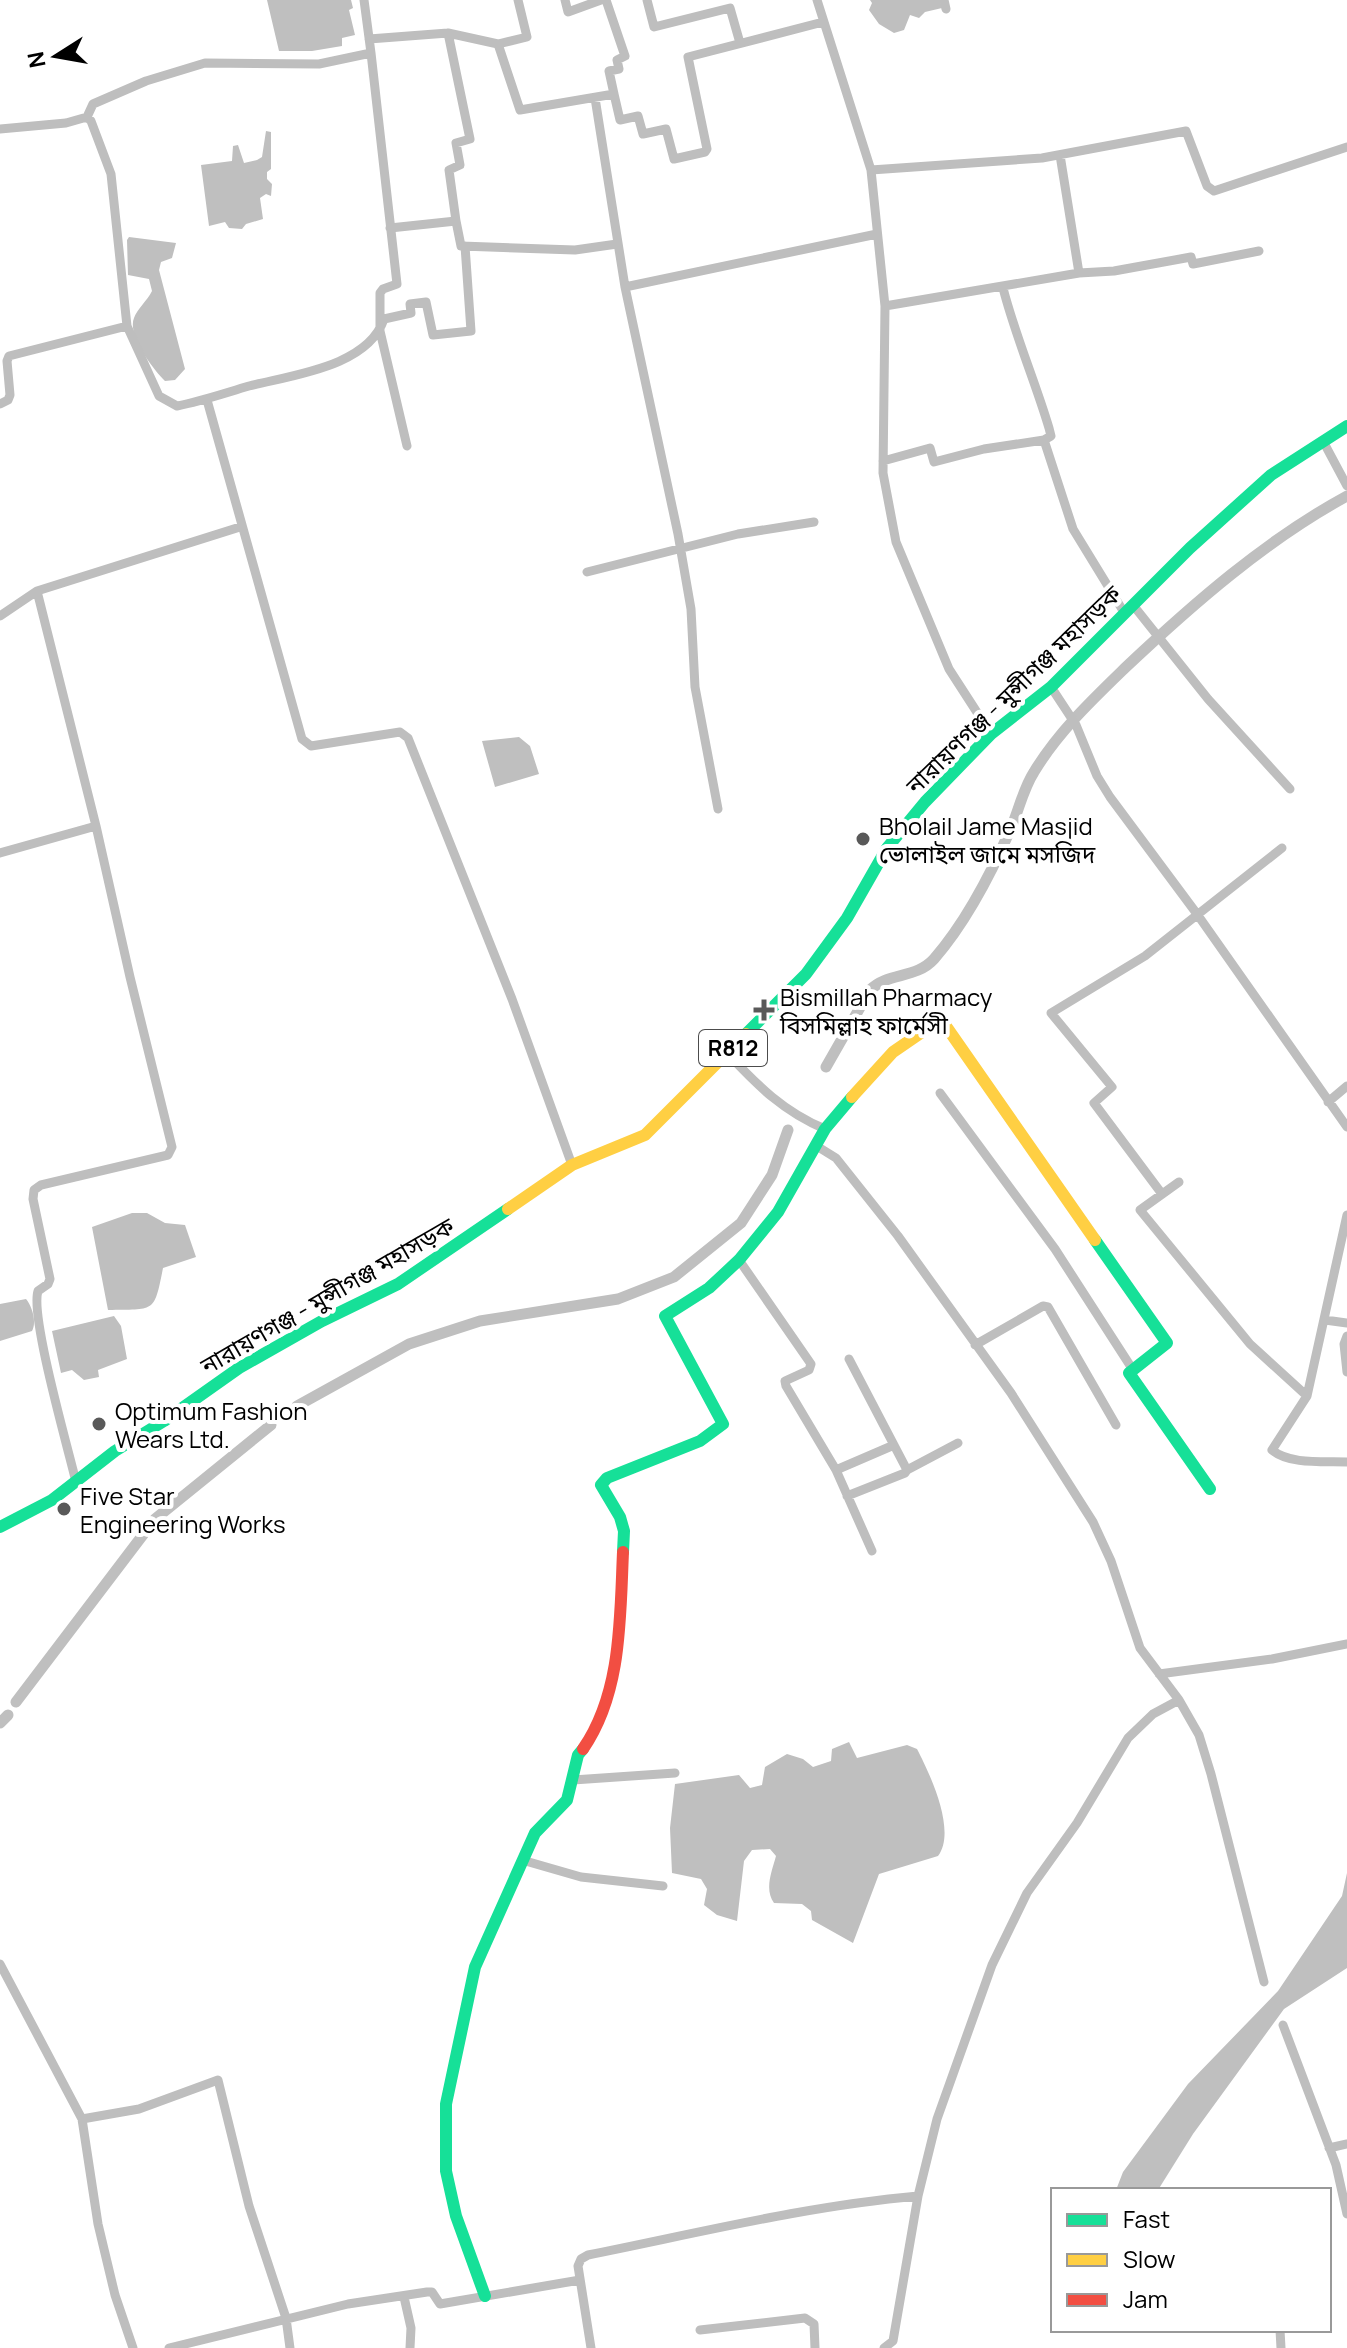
<svg xmlns="http://www.w3.org/2000/svg" width="1347" height="2348" font-family="Manrope,'Noto Sans Bengali',sans-serif">
<rect width="100%" height="100%" fill="#fff"/>
<!-- water -->
<path fill="#bfbfbf" d="M267 0H351L353 8 349 10 355 35 342 38V46L312 51H279Z
M870 0H940L942 8 925 12 919 18 910 15 904 30 894 33 879 24 869 10 872 3Z
M266 131 271 132V169L267 172V179L272 184 271 196 266 194 260 198 263 219 246 224 242 229 229 228 225 222 209 226 201 165 232 161 233 146 238 145 244 163 257 160 262 157Z
M129 237 176 243 172 258 161 262 159 270 185 369 175 380 165 381C153 369 127 335 134 318 137 309 147 301 152 291L149 279 128 275 127 240Z
M519 737 530 746 539 774 495 787 482 741Z
M132 1213H147L165 1223 185 1225 196 1257 163 1268C154 1314 155 1309 108 1310L92 1227Z
M26 1299C32 1306 37 1322 32 1331L0 1341V1304Z
M114 1316 121 1326 127 1359 98 1370 99 1377 84 1380 72 1370 61 1373 52 1331Z
M849 1742 857 1758 907 1745 917 1749C930 1774 957 1831 938 1856L879 1874 853 1943 812 1920 811 1911 802 1904 774 1903C764 1889 772 1871 776 1856L770 1849 752 1850 744 1861 737 1921 717 1915 704 1905 707 1889 701 1879 672 1873 670 1828 675 1784 739 1775 750 1788 762 1785 765 1767 787 1754 803 1759 813 1767 831 1761 832 1749Z
M1347 1873V1968L1284 2009 1193 2134 1158 2190H1116L1123 2172 1188 2084 1278 1991 1342 1896Z"/>
<g fill="none" stroke-linecap="round" stroke-linejoin="round">
<!-- canal -->
<path stroke="#bfbfbf" stroke-width="11" d="M826 1067 870 990C888 972 916 979 934 959 967 921 991 874 1011 828 1019 810 1023 789 1034 772 1058 732 1093 699 1126 667 1193 604 1266 540 1347 496
M297 1406 409 1344 480 1321 618 1299 674 1277 741 1223 772 1175 788 1130
M16 1702 155 1519 271 1425
M0 1723 8 1715"/>
<!-- street -->
<path stroke="#bebebe" stroke-width="9" d="M565 0 568 12 601 0
M606 0 625 56 617 60 619 69 609 71 614 94
M647 0 654 27 730 8 740 43
M817 0 871 170 885 306 883 473 896 542 949 669 991 734
M944 0 946 9
M448 33 470 139 456 143 460 165 449 170 456 221
M369 39 448 33 498 44 520 110 614 94 620 120 638 116 643 134 666 129 674 159 705 152 707 149 688 57 823 22
M498 44 527 37 518 0
M371 53 397 284 383 289 380 293V331L407 446
M595 98 625 287 678 534 691 609 695 687 718 809
M87 117 91 121 111 174 127 326 159 396 177 406C202 401 225 393 249 386 291 375 368 367 384 319L411 313 410 304 426 302 433 335 471 331 465 246
M0 129 66 123 87 117 93 104 146 81 205 63 319 64 371 53 364 0
M1060 155 1079 273 1114 271 1191 257 1193 264 1259 251
M871 170 1042 158 1186 131 1207 186 1214 191 1347 147
M390 228 456 221 461 246 575 250 617 244
M625 287 877 234
M1003 288C1015 335 1035 381 1049 428L1051 436 1044 440
M885 306 1079 273
M207 400 302 739 311 746 400 732 408 738 512 999 572 1165
M0 404 8 400 10 395 7 361 9 356 127 326
M1323 441 1347 486
M883 461 930 448 934 462 984 449 1044 440 1073 529 1125 614
M587 572 738 534 814 522
M37 591 96 826 130 977 172 1147 168 1155 41 1185 34 1190 33 1199 50 1279 48 1284 38 1291C30 1316 68 1448 76 1482
M1133 605 1208 699 1290 789
M0 616 37 591 240 527
M1051 687 1076 725 1097 776 1110 797 1197 914 1347 1127
M0 853 96 826
M728 1054C758 1086 784 1112 825 1129
M940 1093 1055 1249 1133 1370
M1328 1102 1347 1086
M815 1145 836 1158 898 1236 1011 1393 1093 1522 1111 1561 1140 1648 1179 1700 1199 1735 1211 1774 1264 1982
M1179 1182 1140 1210 1250 1344 1307 1396
M1162 1194 1094 1103 1112 1087 1051 1013 1145 956 1282 848
M1347 1215 1307 1396 1272 1450C1290 1465 1324 1461 1347 1462
M739 1260 811 1364 809 1370 785 1381 786 1386 836 1470 872 1551
M1325 1320 1347 1323
M1347 1336 1344 1344 1347 1372
M975 1345 1043 1306 1048 1307 1116 1425
M836 1470 894 1445
M907 1470 958 1443
M847 1496 905 1473 907 1470 849 1359
M1159 1674 1272 1659 1347 1644
M573 1780 675 1773
M522 1860 581 1877 663 1886
M0 1964 82 2119 139 2109 218 2080 249 2206 286 2318 290 2348
M1283 2025 1336 2165 1347 2214
M82 2119 98 2224 115 2295 133 2348
M1329 2148 1347 2144
M404 2297 411 2328 410 2348
M700 2330 805 2318 814 2324 815 2348
M1280 2330 1281 2348
M169 2348 348 2304 427 2292H432L440 2304 580 2280
M591 2348 578 2266 581 2259 588 2255C698 2233 806 2206 918 2196
M884 2348 893 2341 918 2196 937 2119 992 1965 1027 1893 1077 1823 1128 1738 1153 1714 1179 1700"/>
<!-- fast -->
<path stroke="#16e098" stroke-width="12" d="M746 1034 806 974 847 918 887 848 925 802 991 734 1051 687 1190 548 1271 475 1347 426
M1095 1240 1167 1343 1129 1373 1210 1489
M0 1527 52 1500 115 1451 164 1421 239 1368 322 1321 398 1284 508 1209
M623 1552 624 1531 620 1517 601 1485 607 1478 700 1441 723 1424 665 1316 709 1288 739 1260 778 1212 825 1129 852 1097
M485 2296 456 2216 446 2171V2104L475 1967 535 1833 567 1800 578 1755 583 1749"/>
<!-- slow -->
<path stroke="#ffcf43" stroke-width="12" d="M852 1097 893 1052 941 1019 1095 1240
M508 1209 572 1165 645 1135 746 1034"/>
<!-- jam -->
<path stroke="#f24e42" stroke-width="12" d="M583 1749C622 1693 620 1617 623 1552"/>
</g>
<!-- markers -->
<g fill="#595959" stroke="#fff" stroke-width="3">
<circle cx="863" cy="839" r="8"/>
<path d="M760 998h8v8h8v8h-8v8h-8v-8h-8v-8h8z"/>
<circle cx="99" cy="1424" r="8"/>
<circle cx="64" cy="1509" r="8"/>
</g>
<g text-anchor="middle" dominant-baseline="central" stroke-width="8" stroke-linejoin="round" paint-order="stroke">
<!-- shield labels -->
<rect fill="#fff" stroke="#4c4c4c" stroke-width="2" x="699" y="1030" width="68" height="36" rx="6"/>
<g font-size="22" font-weight="bold" fill="#000">
<text x="733" y="1048">R812</text>
</g>
<!-- street labels -->
<g font-size="24" fill="#000" stroke="#fff">
<text transform="translate(1013 689) rotate(-44)">নারায়ণগঞ্জ - মুন্সীগঞ্জ মহাসড়ক</text>
<text transform="translate(327 1295) rotate(-30)">নারায়ণগঞ্জ - মুন্সীগঞ্জ মহাসড়ক</text>
</g>
<!-- poi labels -->
<g font-size="24" fill="#000" stroke="#fff" text-anchor="start">
<text x="879" y="825">Bholail Jame Masjid<tspan x="879" dy="28">ভোলাইল জামে মসজিদ</tspan></text>
<text x="780" y="996">Bismillah Pharmacy<tspan x="780" dy="28">বিসমিল্লাহ ফার্মেসী</tspan></text>
<text x="115" y="1410">Optimum Fashion<tspan x="115" dy="28">Wears Ltd.</tspan></text>
<text x="80" y="1495">Five Star<tspan x="80" dy="28">Engineering Works</tspan></text>
</g>
</g>
<!-- legend -->
<rect x="1051" y="2188" width="280" height="144" fill="#ffffff" stroke="#999999" stroke-width="2"/>
<rect x="1067" y="2214" width="40" height="12" fill="#16e098" stroke="#999999" stroke-width="2"/>
<text x="1123" y="2228" font-size="24" fill="#000000">Fast</text>
<rect x="1067" y="2254" width="40" height="12" fill="#ffcf43" stroke="#999999" stroke-width="2"/>
<text x="1123" y="2268" font-size="24" fill="#000000">Slow</text>
<rect x="1067" y="2294" width="40" height="12" fill="#f24e42" stroke="#999999" stroke-width="2"/>
<text x="1123" y="2308" font-size="24" fill="#000000">Jam</text>
<!-- north arrow -->
<g transform="translate(56 56) rotate(259)" stroke="#ffffff" stroke-width="6" paint-order="stroke">
<path d="M0-6L14 30L0 20L-14 30Z" fill="#000000"/>
<text y="-12" font-size="22" font-weight="bold" text-anchor="middle" fill="#000000">N</text>
</g>
</svg>
